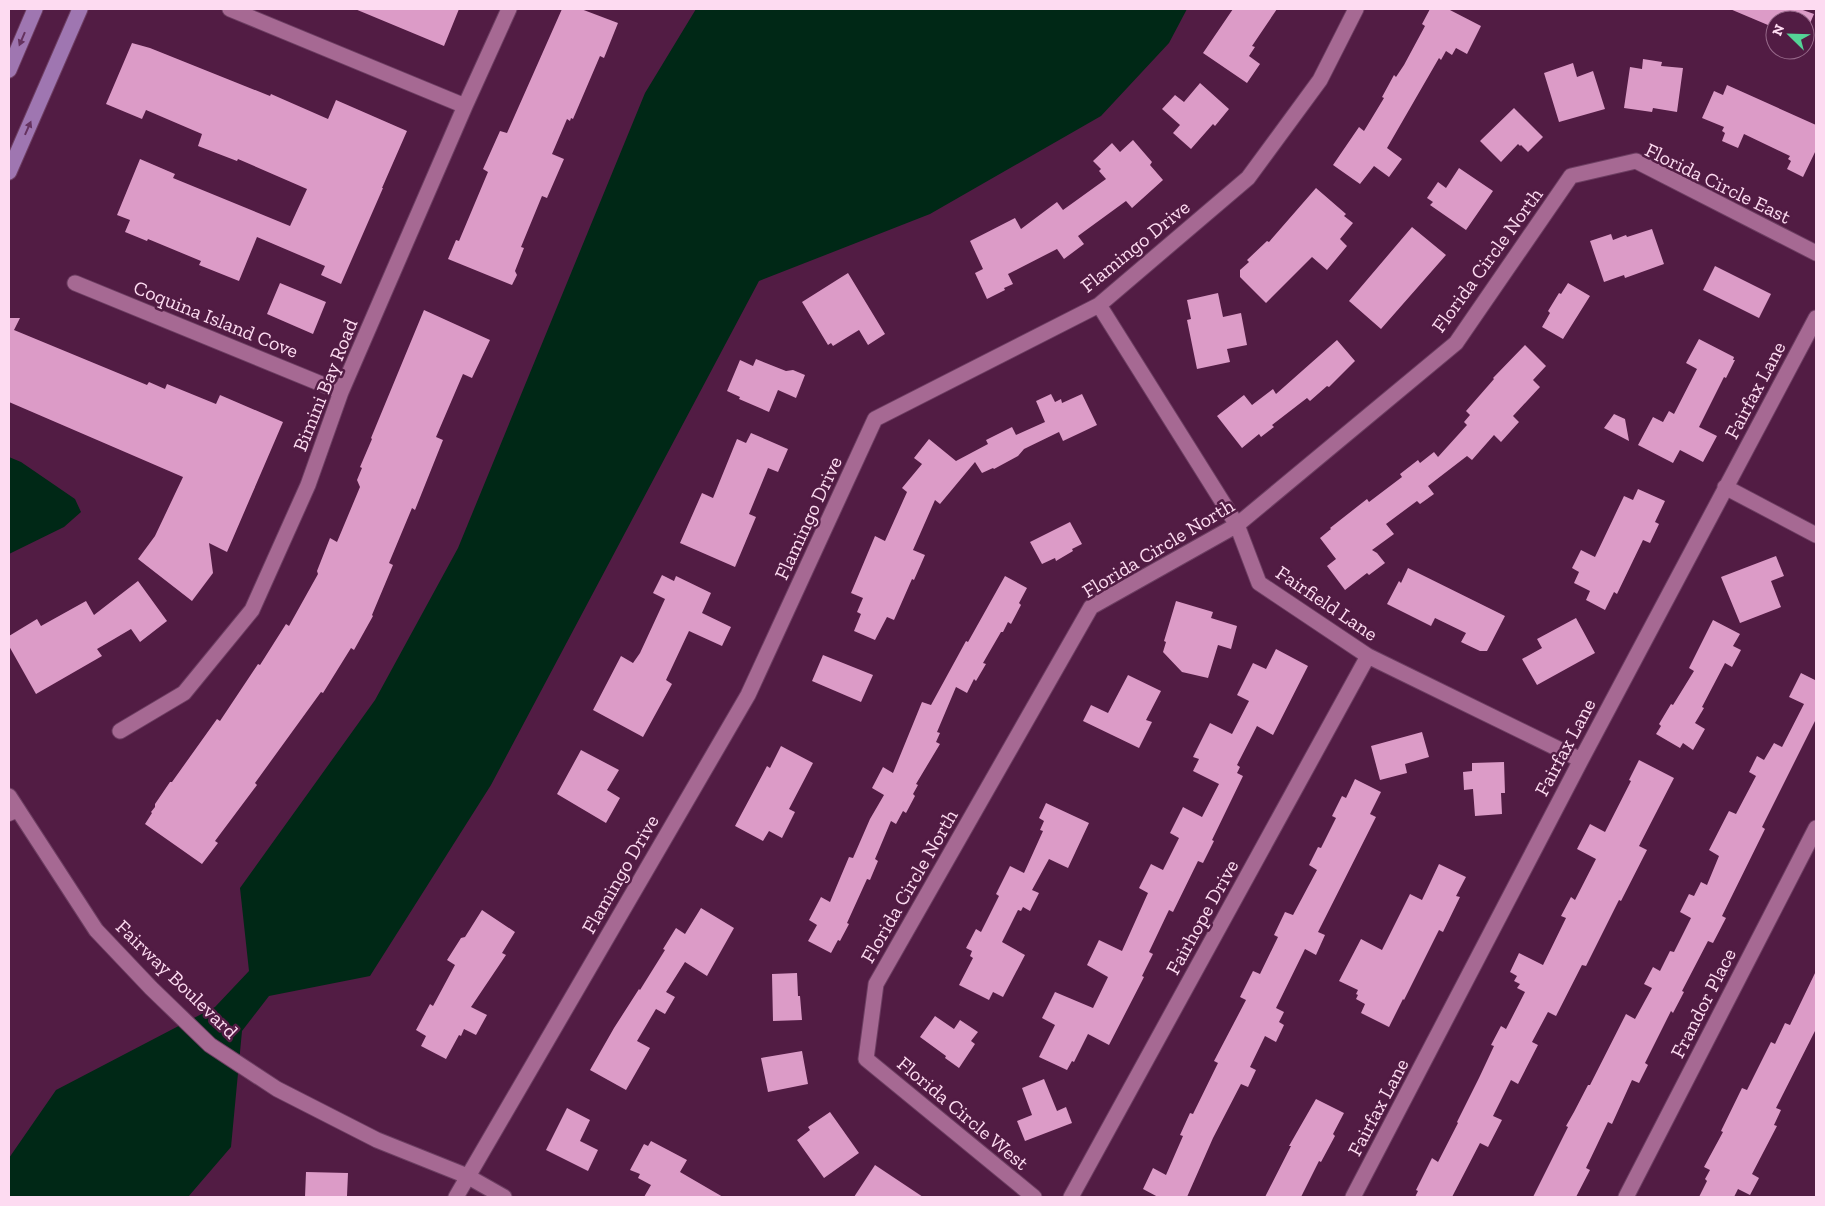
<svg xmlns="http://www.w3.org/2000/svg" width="1825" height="1206" font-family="'Zilla Slab',serif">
<rect width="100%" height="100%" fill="#521c44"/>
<!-- water -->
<path fill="#002816" d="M696 9H1187L1169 43 1101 116 930 214 759 281 491 785 370 976 269 996 242 1031 231 1147 188 1197H9V1158L56 1090 215 1007 249 971 240 888 375 700 458 548 645 93Z
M9 457 21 462 75 499 81 512 64 527 9 554Z"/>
<!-- building -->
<path fill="#dc9bc7" d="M355 9H459L444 46Z
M562 9H581L618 23 604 58 600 56 573 119 571 118 570 121 567 119 552 154 564 159 547 198 542 196 521 247 524 248 515 271 517 275 512 285 448 259 456 240 459 241 488 172 483 169 500 131 507 133Z
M1233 9H1277L1252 46 1255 47 1249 56 1260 64 1247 83 1203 53Z
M1430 9H1448L1481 26 1467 54 1456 48 1452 55 1446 51 1441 60 1439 58 1387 148 1402 159 1389 177 1374 166 1360 184 1333 165 1359 127 1364 131 1384 98 1382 97 1394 75 1396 77 1404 65 1425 26 1422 24Z
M1730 9H1800L1814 14 1805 35V20H1775V28Z
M132 43 150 48 270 96 271 94 328 119 336 100 407 131 382 188H383L341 284 321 275 325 266 257 237 239 281 199 265 201 261 148 239 147 241 125 232 130 220 117 215 140 159 175 174 173 178 290 226 307 189 238 159 237 161 198 146 202 134 146 110 142 119 106 104Z
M1643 59 1662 62 1661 66 1683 68 1677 112 1653 108 1652 112 1624 108 1630 67 1642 69Z
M1573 63 1577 77 1593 71 1605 109 1559 122 1544 73Z
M1200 83 1229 109 1215 126 1213 124 1191 149 1173 133 1180 125 1162 109 1175 95 1184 102Z
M1727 85 1816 125V150L1803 177 1787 169 1791 161 1788 159 1790 156 1744 134 1738 148 1722 141 1725 133 1722 131 1724 127 1702 118 1714 91 1723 95Z
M1514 108 1543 137 1528 152 1521 145 1520 146 1518 144 1501 162 1480 141Z
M1133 140 1152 162 1150 165 1163 180 1132 208 1126 201 1078 236 1084 244 1064 259 1057 249 1008 274 1013 284 1004 288 1005 290 987 299 975 273 983 269 970 241 1015 218 1021 229 1057 202 1063 210 1106 179 1099 171 1101 169 1093 161 1112 143 1120 152Z
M1459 168 1493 191 1466 230 1430 205 1433 202 1427 198 1438 182 1446 188Z
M1316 188 1346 214 1344 216 1353 223 1340 239 1347 246 1327 270 1312 257 1266 303 1240 277V270L1249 262 1247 260 1267 241 1269 242Z
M1412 227 1446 255 1381 329 1349 301Z
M1652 229 1664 264 1625 278 1624 275 1604 282 1590 241 1611 234 1613 240 1626 235 1627 237Z
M1715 266 1771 294 1759 318 1703 290Z
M848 273 885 334 868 345 859 330 833 346 831 343 828 345 802 302Z
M280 283 326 302 313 334 267 314Z
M1568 283 1590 296 1563 339 1542 327 1550 313 1548 311 1559 293 1561 294Z
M1218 293 1223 317 1241 313 1247 345 1227 349 1230 362 1197 369 1187 320 1191 319 1187 300Z
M424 310 490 340 472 378 463 374 436 437 443 440 415 510 412 508 389 563 393 565 372 615 373 616 354 650 351 648 323 693 321 692 255 783 257 785 215 841 218 843 202 864 145 824 152 813 151 812 155 807V804L170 782H172L217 719 220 721 258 664 260 665 286 624 289 626 318 574 317 571 330 538 337 542 360 487 357 480 362 468 360 467 372 439 371 438Z
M9 318H20L14 330 147 385 149 382 165 389 167 384 216 404 220 395 283 422 227 552 209 543 213 573 192 601 138 559 155 536 183 477 9 402Z
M1699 339 1734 357 1733 360H1735L1726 378 1724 377 1699 427 1717 436 1703 462 1680 450 1673 463 1638 445 1653 417 1663 422 1669 411 1674 414 1697 369 1686 363Z
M1337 340 1355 361 1329 387 1327 386 1310 401 1307 398 1272 425 1274 427 1261 437 1259 434 1242 448 1217 416 1244 395 1252 405 1273 389 1276 394Z
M1525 345 1546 366 1533 380 1540 387 1513 416 1519 422 1501 442 1494 435 1472 460 1467 456 1428 486 1434 494 1420 504 1417 501 1386 524 1394 534 1372 550 1377 553 1385 563 1369 575 1367 573 1345 590 1327 566 1336 559 1320 538 1331 529 1330 528 1367 499 1369 502 1402 477 1400 474 1418 460 1420 463 1434 452 1438 457 1467 425 1464 422 1470 415 1466 411 1494 379 1493 378Z
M756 359 786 371 793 370 805 375 796 398 778 390 769 412 739 399 740 397 727 391 740 360 753 366Z
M1051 394 1055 402 1061 399 1062 403 1082 394 1097 425 1063 441 1059 432 1024 449 1018 456 994 469 993 468 982 473 975 462 940 504 935 500 913 550 925 555 914 580 912 579 894 620 887 617 875 640 854 631 861 614 857 612 863 598 851 593 875 536 885 541 907 492 902 488 922 464 914 458 929 439 956 461 988 444 986 440 1012 427 1016 435 1045 422 1036 401Z
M1614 414 1625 419 1629 441 1604 428Z
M751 433 788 449 778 472 768 468 749 514 756 517 735 567 680 543 702 493 713 498 737 439 746 443Z
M1638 489 1665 501 1655 522 1659 524 1650 543 1643 540 1617 594 1614 592 1605 610 1586 600 1590 591 1574 583 1579 572 1572 568 1581 550 1595 557 1624 496 1633 500Z
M1070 522 1082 544 1072 549 1073 551 1056 561 1055 558 1042 564 1030 542Z
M1776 556 1784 576 1771 581 1781 607 1740 623 1721 577Z
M1408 568 1505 616 1487 651H1480L1461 642 1466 633 1435 618 1431 626 1387 604 1399 581 1401 583Z
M662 575 674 581 676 576 711 593 702 613 731 627 722 646 689 631 666 680 672 684 643 737 593 710 621 656 633 663 640 653 665 599 653 593Z
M1005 576 1027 588 1019 603 1021 605 1011 624 1008 622 1003 632H1001L983 663 986 664 976 681 974 679 967 693 956 687 937 732 940 733 936 742 940 744 916 784 918 785 913 794 915 796 906 813 903 811 896 824 891 821 875 859 878 861 870 880 867 879 847 923 849 924 840 941 838 940 831 953 808 941 817 925 809 920 821 897 830 902 849 857 853 858 870 819 884 795 872 788 883 767 893 773 922 702 931 705 966 641 968 642Z
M138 581 167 621 140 642 131 629 97 649 102 656 36 694 9 646V636L37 619 41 626 86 601 94 615Z
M1176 601 1213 612 1211 618 1237 626 1231 649 1218 645 1208 678 1182 672 1163 652 1166 642 1164 641Z
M1576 618 1595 653 1537 685 1522 659 1542 648 1537 639Z
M1713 620 1740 634 1733 646 1741 650 1732 667 1725 663 1702 707 1704 708 1695 723 1705 729 1693 750 1683 743 1680 748 1656 734 1661 726 1659 724 1671 704 1673 705 1694 671 1689 668Z
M1276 649 1308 666 1273 735 1257 726 1237 765 1240 767 1237 773 1243 776 1212 840 1214 841 1203 863 1198 861 1173 912 1169 910 1149 952 1153 954 1142 976 1144 977 1109 1045 1088 1034 1074 1062 1072 1061 1067 1070 1039 1057 1055 1025 1042 1018 1055 992 1093 1008 1108 977 1087 965 1099 940 1122 951 1148 893 1139 888 1151 864 1163 870 1179 838 1170 833 1183 807 1202 817 1219 784 1193 771 1199 759 1193 757 1210 723 1232 734 1249 701 1237 695 1253 663 1266 669Z
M823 655 873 675 861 702 812 681Z
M1801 673 1815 680 1816 679V719L1762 827 1765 829 1722 916 1726 918 1713 943 1708 941 1682 991 1684 992 1673 1013 1671 1011 1645 1063 1648 1065 1639 1083 1632 1080 1612 1124 1608 1122 1586 1168 1590 1170 1576 1197H1533L1568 1127 1566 1126 1574 1112 1588 1085H1590L1626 1014 1635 1019 1652 988 1644 984 1653 967 1660 971 1670 951 1674 952 1691 918 1680 912 1689 894 1694 896 1701 882 1707 885 1719 856 1709 850 1729 811 1736 814 1756 776 1749 772 1757 756 1764 760 1774 743 1782 747 1804 704 1789 697Z
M1128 675 1161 691 1146 720 1152 722 1139 748 1083 721 1091 705 1108 713Z
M1422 732 1429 757 1405 764 1407 773 1380 780 1371 746Z
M781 746 813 763 789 809 795 812 782 838 769 831 763 841 735 826 767 766 770 768Z
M581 750 619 770 607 790 620 798 606 823 557 794Z
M1639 760 1674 778 1639 846 1647 850 1621 901 1619 900 1586 966 1582 965 1556 1016 1548 1012 1532 1042 1538 1045 1518 1084 1511 1080 1493 1116 1502 1120 1488 1147 1480 1143 1452 1197H1415L1418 1191 1416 1190 1432 1158 1438 1162 1458 1123 1457 1122 1479 1078 1494 1046 1491 1045 1501 1026 1506 1029 1525 992 1517 988 1520 984 1514 981 1517 976 1510 972 1519 953 1543 965 1566 918 1561 916 1571 897 1575 900 1596 859 1577 849 1590 824 1605 832 1631 781 1629 780Z
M1504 762 1505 793H1501L1502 814 1475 816 1473 789 1464 790 1463 772 1472 771V763Z
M1355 779 1381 792 1370 814 1376 817 1318 932 1325 935 1316 955 1305 949 1276 1008 1284 1012 1279 1022 1284 1025 1276 1042 1265 1036 1250 1067 1256 1070 1248 1087 1241 1084 1213 1138 1187 1197H1158L1143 1189 1153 1168 1166 1175 1183 1136 1180 1135 1190 1113 1193 1114 1218 1063 1214 1061 1246 1000 1240 997 1253 971 1260 974 1278 937 1274 935 1285 912 1293 915 1317 870 1309 865 1318 847 1321 848 1336 818 1332 816 1342 796 1346 798Z
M1046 803 1089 823 1068 868 1049 859 1032 890 1039 893 1030 911 1023 907 1021 911 1018 910 1002 942 1025 955 1003 997 993 992 989 1000 959 985 973 958 970 956 972 951 966 948 976 929 981 932 999 896 996 894 1010 866 1024 873 1043 831 1040 830 1044 821 1039 818Z
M1439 864 1466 877 1456 896 1460 897 1443 932 1439 930 1404 1000 1403 999 1389 1027 1361 1013 1365 1004 1356 999 1358 995 1356 994 1358 990 1339 981 1361 939 1382 950 1410 894 1422 900Z
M701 908 734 928 707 976 685 962 666 992 675 997 665 1014 656 1009 637 1041 650 1048 626 1090 590 1070 614 1028 639 989 640 990 665 950 663 949 676 928 685 934Z
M482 910 515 932 502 953 506 955 471 1007 487 1015 476 1035 464 1029 461 1036 459 1035 446 1059 421 1046 426 1036 416 1030 430 1004 433 1006 455 965 447 960 461 938 465 937Z
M1816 971V1029L1776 1108 1781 1110 1774 1125 1777 1126 1752 1174 1759 1178 1750 1195 1738 1189 1734 1197H1699L1707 1181 1705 1179 1710 1170 1704 1167 1723 1132 1721 1131 1742 1088 1747 1090 1771 1042 1775 1044 1785 1023 1790 1025Z
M797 973 798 996H800L802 1020 773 1021 772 974Z
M935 1016 954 1029 960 1020 978 1032 971 1041 975 1044 959 1068 945 1058 946 1056 920 1037Z
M802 1051 808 1084 768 1092 761 1058Z
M1044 1079 1057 1111 1066 1107 1072 1123 1025 1141 1017 1121 1032 1115 1022 1088Z
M1316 1099 1344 1113 1333 1134 1335 1136 1321 1162 1319 1161 1301 1197H1265L1291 1146H1289Z
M567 1108 590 1120 580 1141 598 1150 588 1171 546 1150Z
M830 1112 859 1153 824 1178 797 1140 810 1130 808 1127Z
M651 1141 687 1160 680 1172 723 1197H644L651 1185 638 1178 640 1174 630 1170 644 1144 648 1146Z
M875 1165 923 1197H854Z
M306 1172 348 1173 347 1196 305 1197Z"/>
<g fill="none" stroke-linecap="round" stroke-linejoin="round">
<defs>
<path id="lane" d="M9 816 19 812"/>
<path id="street" d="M230 9 465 106
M75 283 341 392
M1099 305 1237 525 1259 583 1368 656 1581 760
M1725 487 1816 535
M120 731 184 693 252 610 308 485 341 392 465 106 509 9
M9 796 96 930 151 988 210 1045 277 1089 377 1140 467 1176 504 1197
M456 1197 748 695 875 419 1099 305 1248 178 1320 80 1356 9
M1034 1197 866 1059 876 984 1091 607 1237 525 1456 343 1571 176 1636 161 1816 253
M1071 1197 1368 656
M1353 1197 1581 760 1816 318
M1626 1197 1816 828"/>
<path id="secondary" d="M9 70 35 9
M9 172 80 9"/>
</defs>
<!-- lane casing -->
<use href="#lane" stroke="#6d3e62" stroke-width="12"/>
<!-- street casing -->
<use href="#street" stroke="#6d3e62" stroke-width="17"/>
<!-- secondary casing -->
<use href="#secondary" stroke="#6d3e62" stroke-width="17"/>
<!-- lane -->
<use href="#lane" stroke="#a66993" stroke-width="10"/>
<!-- street -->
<use href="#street" stroke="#a66993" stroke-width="15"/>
<!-- secondary -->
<use href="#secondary" stroke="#9f76b1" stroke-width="15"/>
</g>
<!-- one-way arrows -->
<defs><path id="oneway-solid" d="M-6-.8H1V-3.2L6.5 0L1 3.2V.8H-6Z" transform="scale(1.25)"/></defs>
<g fill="#65325f">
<use href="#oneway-solid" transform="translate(22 39) rotate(113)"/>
<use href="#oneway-solid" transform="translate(28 128) rotate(-66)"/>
</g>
<g text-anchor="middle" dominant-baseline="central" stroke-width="5" stroke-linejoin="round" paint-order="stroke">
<!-- street labels -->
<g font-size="20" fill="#fddbf1" stroke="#521c44">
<text transform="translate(1718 183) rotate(26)">Florida Circle East</text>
<text transform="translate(1135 246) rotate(-39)">Flamingo Drive</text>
<text transform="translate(1487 260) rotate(-54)">Florida Circle North</text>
<text transform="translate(216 319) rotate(22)">Coquina Island Cove</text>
<text transform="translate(325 385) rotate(-68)">Bimini Bay Road</text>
<text transform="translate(1755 390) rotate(-62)">Fairfax Lane</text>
<text transform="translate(808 518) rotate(-65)">Flamingo Drive</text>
<text transform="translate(1158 548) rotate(-31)">Florida Circle North</text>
<text transform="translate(1327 603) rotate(34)">Fairfield Lane</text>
<text transform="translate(1565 747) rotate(-62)">Fairfax Lane</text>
<text transform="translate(620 874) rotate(-60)">Flamingo Drive</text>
<text transform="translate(909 886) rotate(-60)">Florida Circle North</text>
<text transform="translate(1202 917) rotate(-61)">Fairhope Drive</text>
<text transform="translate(177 979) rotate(44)">Fairway Boulevard</text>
<text transform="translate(1703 1003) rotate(-63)">Frandor Place</text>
<text transform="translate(1378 1107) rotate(-62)">Fairfax Lane</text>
<text transform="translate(963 1113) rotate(40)">Florida Circle West</text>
</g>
</g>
<!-- border -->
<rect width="1825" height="1206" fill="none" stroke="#fddbf1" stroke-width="20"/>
<!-- north arrow -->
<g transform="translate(1790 35) rotate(293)"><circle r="24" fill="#521c44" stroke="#966889"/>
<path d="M0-4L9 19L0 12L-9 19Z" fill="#54d396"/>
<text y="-8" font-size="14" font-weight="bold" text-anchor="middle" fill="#fddbf1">N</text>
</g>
</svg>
